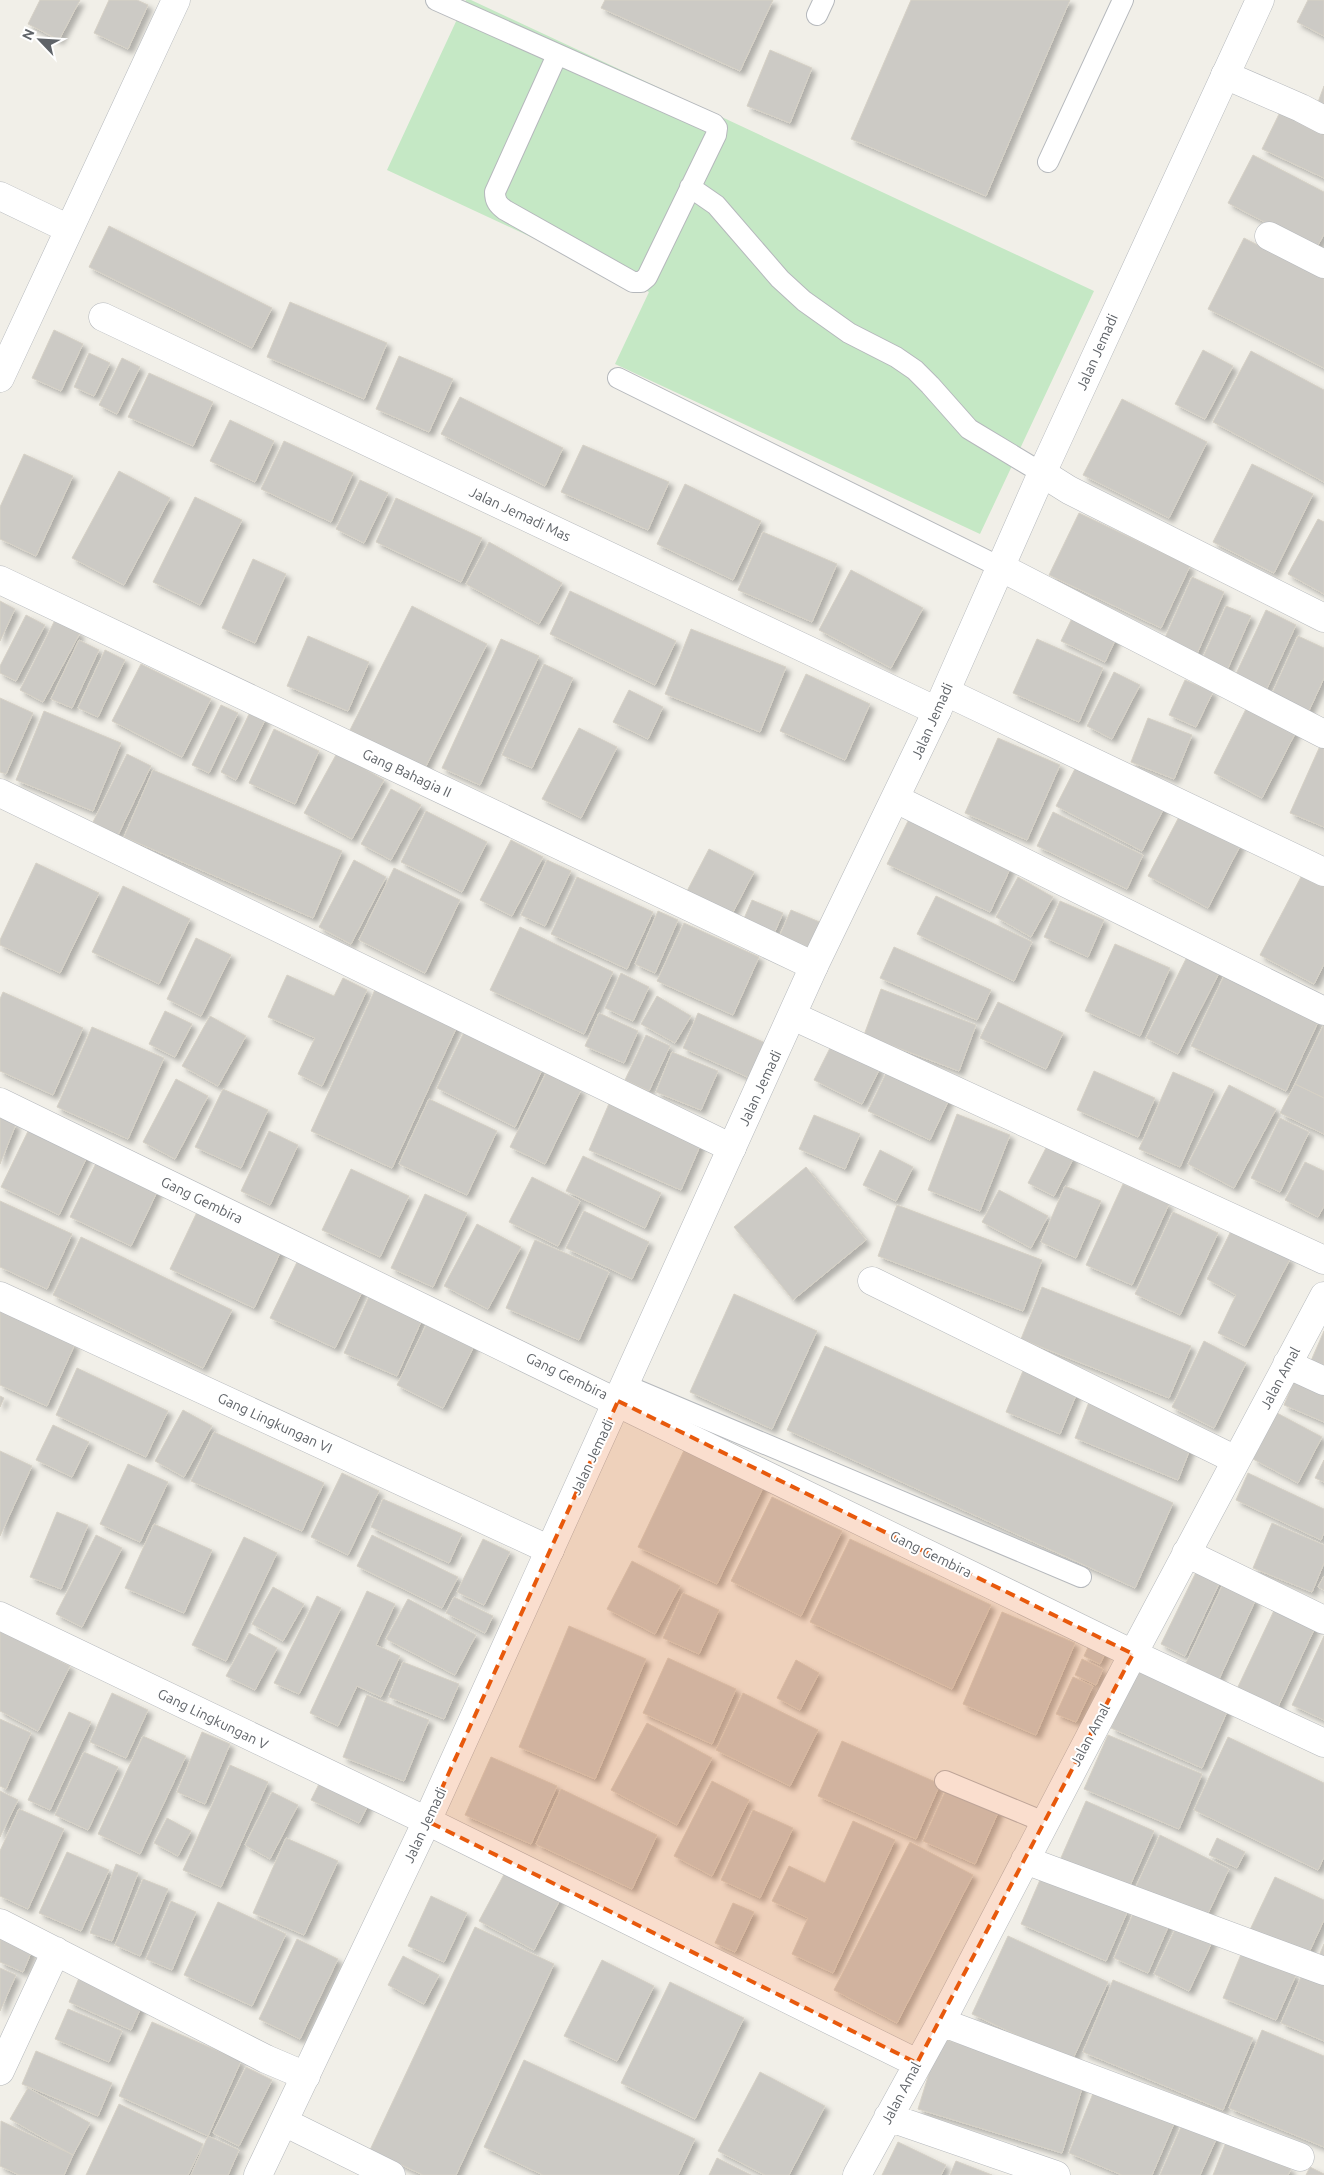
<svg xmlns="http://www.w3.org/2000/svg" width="1324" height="2175" font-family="Ubuntu,sans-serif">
<defs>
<filter id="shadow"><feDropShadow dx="4.5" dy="4.5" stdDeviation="2.5" flood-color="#0004"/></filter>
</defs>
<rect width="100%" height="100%" fill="#f1efe8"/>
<!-- green -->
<path fill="#c5e8c5" d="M466 0H471L1094 291 980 534 615 364 649 292 387 170Z"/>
<!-- building -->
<path fill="#cccac5" stroke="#d6d1c6" filter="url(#shadow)" d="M40 0H80L59 40 28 24Z
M109 0H137L148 5 128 49 94 33Z
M605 0H773L740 71 601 8Z
M911 0H1070L986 196 851 139Z
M1308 0H1324V36L1297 22Z
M770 50 812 68 790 123 747 106Z
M1324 86V108L1317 105Z
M1282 108 1324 128V178L1262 149Z
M1253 155 1324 192V234L1316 249 1228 203Z
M109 226 272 308 252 348 89 267Z
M1244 238 1324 279V368L1208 309Z
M290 302 387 343 364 399 267 357Z
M54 330 83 344 61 391 32 378Z
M1203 350 1233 366 1205 419 1175 404Z
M1251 351 1324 390V482L1213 422Z
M89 353 110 363 94 396 74 387Z
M399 356 453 379 429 432 376 409Z
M122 358 140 367 117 414 99 405Z
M149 373 213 402 193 446 128 417Z
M460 397 563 448 545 486 441 434Z
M1122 399 1207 442 1169 518 1083 475Z
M230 420 274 441 255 482 210 461Z
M284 441 353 473 331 522 261 489Z
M583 445 669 482 648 530 561 492Z
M24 454 73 476 36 556 0 539V507Z
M1252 464 1313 494 1274 573 1213 542Z
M119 471 170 498 124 585 72 558Z
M360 480 388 493 364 543 336 529Z
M685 484 761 521 733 580 657 544Z
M195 497 242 520 200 605 153 582Z
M396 498 482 538 461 582 376 542Z
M1079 513 1190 566 1161 628 1049 575Z
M1318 519 1324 522V594L1288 574Z
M763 532 837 564 812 622 738 590Z
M489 542 562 583 539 624 466 584Z
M253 559 286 574 255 643 222 628Z
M851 570 923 608 891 668 819 630Z
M1192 577 1224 592 1196 656 1163 642Z
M570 591 676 641 655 685 550 634Z
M0 601 15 609 0 641Z
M412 606 487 644 425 768 350 730Z
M1226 606 1251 616 1225 675 1200 664Z
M1266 610 1296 625 1265 693 1234 678Z
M1074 614 1118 634 1105 662 1061 641Z
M26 615 45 625 16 681 0 673V666Z
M55 620 80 633 43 702 20 690Z
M691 629 786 667 760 732 665 694Z
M308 636 369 662 348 711 287 686Z
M1298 636 1324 648V678L1307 715 1270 698Z
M501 639 539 656 480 785 442 768Z
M1037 639 1103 668 1079 722 1013 693Z
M79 640 99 650 72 708 51 699Z
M105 650 125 660 98 717 78 708Z
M141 664 211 699 182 757 112 721Z
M544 664 573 678 532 768 502 755Z
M1114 672 1140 685 1112 739 1087 726Z
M806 674 870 704 845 760 780 731Z
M1185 680 1213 692 1196 727 1169 715Z
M629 690 663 707 648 739 613 722Z
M0 698 33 713 6 774 0 772Z
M1251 699 1300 724 1262 798 1214 773Z
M221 705 238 713 209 773 192 765Z
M251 710 266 718 236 780 221 772Z
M44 711 121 743 93 811 16 780Z
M1148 718 1192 735 1174 779 1131 762Z
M579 728 617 747 581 818 542 799Z
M274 729 319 751 295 804 249 783Z
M998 738 1060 765 1027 840 965 813Z
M1320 746 1324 747V827L1290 813Z
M337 753 384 780 352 839 304 813Z
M127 754 151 766 118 835 93 822Z
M1080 759 1166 804 1142 851 1056 806Z
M153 770 342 851 313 918 124 837Z
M391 789 421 805 391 860 361 844Z
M426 811 487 842 462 892 401 862Z
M1053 812 1143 855 1127 889 1037 846Z
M1181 813 1241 844 1208 908 1148 876Z
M909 819 1011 867 990 912 887 864Z
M511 840 543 857 512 916 480 900Z
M709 849 754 872 731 916 686 893Z
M354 860 386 877 351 944 319 927Z
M547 860 571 871 545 926 521 915Z
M36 863 99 893 60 973 0 945V940Z
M394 868 460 900 425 973 359 940Z
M1302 875 1324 887V964L1314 984 1260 955Z
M577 877 653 912 627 969 551 934Z
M1018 877 1053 897 1031 937 996 917Z
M123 886 190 919 159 984 92 952Z
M936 896 1032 942 1014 981 917 934Z
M752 900 783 913 773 936 742 923Z
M1060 901 1104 920 1088 957 1044 937Z
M791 910 822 923 810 950 779 937Z
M658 911 678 920 655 973 635 964Z
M684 923 759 957 733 1015 657 981Z
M520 927 613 972 584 1034 490 990Z
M196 938 231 955 201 1016 167 999Z
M1115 944 1170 968 1140 1036 1085 1011Z
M894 947 991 990 977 1020 880 978Z
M1190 951 1222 967 1178 1054 1146 1038Z
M621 973 649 987 633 1021 605 1008Z
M287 975 334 996 343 978 367 990 322 1086 298 1074 315 1038 268 1017Z
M1224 976 1319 1020 1286 1091 1191 1046Z
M378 983 460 1020 392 1168 311 1131Z
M881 989 976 1025 959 1071 864 1035Z
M3 992 83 1028 53 1095 0 1071V999Z
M657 996 691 1016 675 1043 641 1024Z
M998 1002 1063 1033 1046 1069 980 1038Z
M165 1011 192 1024 175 1057 149 1044Z
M599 1013 638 1031 624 1063 585 1046Z
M698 1013 770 1045 754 1080 683 1048Z
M210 1016 246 1036 218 1086 182 1066Z
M1324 1024V1098L1295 1084Z
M92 1027 164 1058 128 1139 57 1107Z
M465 1030 543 1068 515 1127 437 1088Z
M646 1035 670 1046 649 1091 625 1080Z
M832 1044 880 1068 862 1104 814 1080Z
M672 1052 718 1071 701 1110 656 1092Z
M890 1065 952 1093 930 1140 868 1111Z
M1094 1071 1155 1098 1138 1137 1077 1110Z
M1173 1072 1214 1090 1180 1167 1139 1149Z
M546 1073 581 1090 545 1164 510 1147Z
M176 1079 208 1096 175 1159 143 1142Z
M1295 1084 1324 1098V1134L1280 1113Z
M1229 1085 1276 1109 1234 1188 1188 1164Z
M223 1089 268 1110 241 1168 195 1147Z
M429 1099 497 1131 467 1195 399 1164Z
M611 1099 703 1139 681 1190 589 1150Z
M957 1114 1010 1135 980 1211 928 1190Z
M814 1115 860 1134 845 1169 799 1149Z
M0 1118 16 1124 0 1164Z
M1280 1118 1309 1132 1280 1192 1251 1178Z
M31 1125 89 1153 59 1215 1 1187Z
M269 1131 298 1145 270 1205 241 1191Z
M1048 1144 1074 1157 1054 1196 1028 1183Z
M880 1150 913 1167 896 1201 863 1185Z
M583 1156 661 1193 645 1228 566 1191Z
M98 1159 159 1188 131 1246 70 1217Z
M1305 1162 1324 1171V1206L1318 1217 1285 1200Z
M806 1167 866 1240 793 1300 734 1227Z
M351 1169 409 1196 380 1257 322 1230Z
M532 1177 580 1201 558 1246 509 1222Z
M1123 1184 1169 1204 1132 1285 1086 1265Z
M1065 1186 1101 1201 1076 1258 1041 1242Z
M999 1190 1048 1216 1031 1248 982 1222Z
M425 1194 467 1213 433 1287 391 1268Z
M0 1201 72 1234 47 1289 0 1267Z
M897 1205 1042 1260 1023 1311 878 1256Z
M198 1210 282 1249 254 1308 170 1269Z
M584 1211 649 1242 632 1279 566 1248Z
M1173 1212 1218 1233 1180 1315 1135 1294Z
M477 1224 521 1247 488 1309 444 1286Z
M1232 1229 1290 1259 1245 1346 1218 1333 1236 1295 1207 1279Z
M81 1237 232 1310 203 1368 53 1295Z
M535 1240 609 1272 579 1340 506 1308Z
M299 1258 364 1288 335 1348 270 1318Z
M1042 1287 1191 1346 1169 1398 1021 1339Z
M371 1292 424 1315 397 1376 344 1353Z
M734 1294 817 1331 772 1429 690 1392Z
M0 1310 75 1344 47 1406 0 1385Z
M431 1315 478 1338 443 1408 397 1385Z
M1324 1331V1378L1307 1370Z
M1204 1341 1246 1363 1214 1428 1172 1407Z
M825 1346 1173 1503 1135 1588 787 1430Z
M1025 1366 1079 1388 1060 1434 1006 1412Z
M77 1368 168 1411 146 1457 56 1415Z
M1297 1374 1324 1385V1422L1284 1405Z
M0 1396 4 1398 0 1407Z
M1089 1402 1192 1444 1178 1480 1075 1438Z
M183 1410 212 1426 184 1477 155 1461Z
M1277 1413 1322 1437 1298 1483 1253 1459Z
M53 1425 89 1442 72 1477 36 1460Z
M214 1432 324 1483 302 1531 191 1481Z
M689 1440 768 1477 717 1584 638 1547Z
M0 1451 32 1466 0 1536Z
M1324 1460V1482L1315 1478Z
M128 1464 168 1482 140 1542 100 1524Z
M342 1473 379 1491 348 1555 311 1537Z
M1248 1473 1324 1509V1533L1321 1540 1236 1500Z
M772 1497 842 1531 801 1616 731 1581Z
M383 1499 462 1534 449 1563 371 1527Z
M57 1512 88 1525 61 1589 30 1577Z
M1272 1523 1324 1545V1563L1312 1592 1253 1568Z
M154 1524 212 1550 184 1613 125 1588Z
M96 1535 122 1548 82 1627 56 1614Z
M372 1535 458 1577 442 1608 357 1566Z
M244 1537 277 1553 226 1661 192 1645Z
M483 1539 510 1552 484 1605 457 1592Z
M850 1539 991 1605 952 1689 810 1622Z
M632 1561 680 1586 655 1634 607 1609Z
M1201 1562 1224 1573 1185 1656 1161 1644Z
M1324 1576V1590L1318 1587Z
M1223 1584 1256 1599 1219 1679 1186 1663Z
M273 1587 304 1604 283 1641 252 1624Z
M367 1591 395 1604 376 1645 400 1656 381 1697 357 1686 338 1726 310 1713Z
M683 1593 719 1610 699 1654 663 1638Z
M317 1596 341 1608 299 1694 274 1683Z
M454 1597 493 1616 485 1633 446 1613Z
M408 1599 476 1635 455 1675 386 1639Z
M1279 1600 1319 1619 1276 1711 1236 1691Z
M1002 1612 1075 1643 1036 1735 963 1704Z
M569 1626 646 1659 595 1779 519 1747Z
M0 1631 70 1666 38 1731 0 1711Z
M249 1633 277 1648 255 1690 226 1676Z
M1324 1636V1720L1292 1705Z
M1092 1639 1108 1647 1100 1664 1084 1656Z
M668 1658 736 1689 712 1744 643 1713Z
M1082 1659 1103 1669 1096 1685 1075 1675Z
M796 1660 819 1673 800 1710 777 1698Z
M403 1662 459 1684 444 1719 389 1697Z
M1139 1665 1230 1705 1202 1768 1111 1728Z
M1073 1677 1093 1686 1076 1722 1056 1714Z
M112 1693 148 1710 126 1758 90 1742Z
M743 1693 818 1730 790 1786 716 1750Z
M367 1695 429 1720 404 1781 343 1757Z
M69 1712 91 1722 50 1810 28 1800Z
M0 1719 31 1733 6 1789 0 1786Z
M647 1723 712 1758 677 1825 611 1790Z
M202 1732 230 1744 205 1804 177 1792Z
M1108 1735 1202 1774 1179 1829 1084 1789Z
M143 1736 186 1756 140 1854 98 1834Z
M1228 1737 1324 1783V1857L1318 1870 1194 1810Z
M842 1741 940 1784 916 1839 818 1796Z
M84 1752 118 1767 88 1830 55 1815Z
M491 1757 557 1786 531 1844 465 1815Z
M230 1765 268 1782 221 1887 183 1870Z
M323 1776 371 1799 359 1823 311 1800Z
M712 1781 749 1800 712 1876 674 1856Z
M949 1783 1001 1806 975 1864 923 1841Z
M561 1789 657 1835 632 1889 536 1844Z
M0 1791 18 1800 0 1837Z
M272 1792 298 1805 270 1859 245 1845Z
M1086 1801 1154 1831 1128 1890 1060 1860Z
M19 1809 64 1829 28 1909 0 1896V1851Z
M753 1810 793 1828 760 1898 721 1880Z
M167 1818 191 1831 178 1856 154 1843Z
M853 1821 895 1840 833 1973 792 1954 808 1918 772 1901 789 1866 825 1883Z
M1160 1835 1229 1869 1203 1924 1134 1891Z
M286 1838 338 1861 304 1935 253 1913Z
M1217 1838 1245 1852 1237 1868 1209 1855Z
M910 1842 973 1875 897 2023 834 1990Z
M67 1852 109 1870 81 1931 39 1913Z
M116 1864 138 1873 112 1941 90 1933Z
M508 1867 562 1896 534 1950 479 1921Z
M1043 1873 1128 1910 1106 1961 1021 1924Z
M1275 1877 1324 1900V1920L1305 1961 1248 1934Z
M143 1879 168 1889 140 1956 115 1945Z
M431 1896 467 1913 444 1962 408 1946Z
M171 1901 196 1912 172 1970 146 1959Z
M218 1902 286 1934 252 2006 184 1975Z
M1138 1902 1172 1918 1148 1973 1114 1958Z
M733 1903 754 1912 735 1952 715 1943Z
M1178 1923 1213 1940 1189 1991 1154 1974Z
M475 1927 554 1964 456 2175H423L370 2150Z
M0 1934 33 1948 23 1972 0 1962Z
M1008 1936 1108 1982 1072 2061 972 2014Z
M297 1939 338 1959 300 2039 259 2019Z
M1324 1944V1961L1318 1958Z
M1242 1952 1296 1975 1276 2020 1223 1998Z
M403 1956 439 1975 424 2004 388 1985Z
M602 1960 654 1986 617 2061 564 2036Z
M0 1968 16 1975 0 2011Z
M1304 1970 1324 1979V2041L1281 2023Z
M81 1973 144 2001 131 2030 69 2002Z
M1113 1980 1253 2038 1223 2110 1083 2052Z
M670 1982 744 2018 695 2119 621 2083Z
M68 2009 122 2031 109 2062 55 2039Z
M152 2022 241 2061 208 2136 119 2096Z
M1262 2030 1324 2056V2147L1229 2108Z
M940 2038 1084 2082 1062 2153 918 2109Z
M36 2051 112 2083 98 2116 22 2084Z
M524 2060 695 2139 678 2175H543L484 2147Z
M246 2067 272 2080 239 2146 213 2133Z
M760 2072 825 2106 789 2175H765L718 2151Z
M1098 2081 1178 2114 1152 2175H1122L1069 2153Z
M28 2088 90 2123 73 2155 10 2119Z
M119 2104 203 2144 188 2175H86Z
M1184 2120 1218 2135 1200 2175H1160Z
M1 2121 73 2155 64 2175H19L0 2166Z
M208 2136 239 2150 228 2175H191Z
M898 2142 946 2165 941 2175H882Z
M1226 2142 1291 2169 1288 2175H1213Z
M717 2158 751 2175H709Z
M956 2161 992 2175H950Z
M1310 2167 1324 2174V2175H1306Z"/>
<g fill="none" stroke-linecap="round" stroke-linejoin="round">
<defs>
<path id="service" d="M436 0 714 124 717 128 716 135 647 277 641 282H633L505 210C498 205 495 201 495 192L557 55
M817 15 824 0
M1048 162 1123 0
M690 187 716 205 780 279 804 301 849 333 896 357 915 370 930 385 969 429 1042 473
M618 378 1000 567
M625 1385 1081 1577
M945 1781 1044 1822"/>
<path id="minor" d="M1225 75 1301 108 1324 120
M0 196 69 229
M1269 236 1324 264
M103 317 937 711
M0 378 176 0
M1042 473 1069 490 1324 618
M1000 567 1324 734
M0 580 814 966
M946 692 1324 872
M0 793 732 1148
M896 799 1324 1011
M793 1016 1324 1260
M0 1102 1133 1654 1324 1743
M872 1281 1236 1460
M0 1296 550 1550
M1287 1364 1324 1381
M1186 1553 1324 1620
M0 1616 427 1821 917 2063
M1025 1860 1324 1971
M0 1923 266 2059 306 2076
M941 2022 1300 2157
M0 2071 56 1951
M888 2117 1056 2175
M284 2122 391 2175
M857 2175 941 2022 1133 1654 1324 1296"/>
<path id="tertiary" d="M258 2175 427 1821 814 966 937 711 1042 473 1260 0"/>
</defs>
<!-- service casing -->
<use href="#service" stroke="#b5b8bc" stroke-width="22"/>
<!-- minor casing -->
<use href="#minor" stroke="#b5b8bc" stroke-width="29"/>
<!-- tertiary casing -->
<use href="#tertiary" stroke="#b5b8bc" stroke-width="29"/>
<!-- service -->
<use href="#service" stroke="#fff" stroke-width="20"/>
<!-- minor -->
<use href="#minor" stroke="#fff" stroke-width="28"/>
<!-- tertiary -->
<use href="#tertiary" stroke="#fff" stroke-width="28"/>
</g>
<!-- marked area -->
<path fill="#e8590c" fill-opacity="0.2" stroke="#e8590c" stroke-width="4" stroke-dasharray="10 6" stroke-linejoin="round" d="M618 1401 1133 1654 917 2063 427 1821Z"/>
<g text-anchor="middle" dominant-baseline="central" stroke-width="4" stroke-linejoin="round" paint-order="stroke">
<!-- street labels -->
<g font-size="14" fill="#5f6368" stroke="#fff">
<text transform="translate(1097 352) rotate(-66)">Jalan Jemadi</text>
<text transform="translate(520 514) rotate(25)">Jalan Jemadi Mas</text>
<text transform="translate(932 721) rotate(-66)">Jalan Jemadi</text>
<text transform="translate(407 773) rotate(25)">Gang Bahagia II</text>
<text transform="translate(760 1088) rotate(-65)">Jalan Jemadi</text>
<text transform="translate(202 1200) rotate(26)">Gang Gembira</text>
<text transform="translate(567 1376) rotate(26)">Gang Gembira</text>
<text transform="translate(1280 1378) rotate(-62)">Jalan Amal</text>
<text transform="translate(275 1423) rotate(25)">Gang Lingkungan VI</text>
<text transform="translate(592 1457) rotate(-65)">Jalan Jemadi</text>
<text transform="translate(931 1554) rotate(26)">Gang Gembira</text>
<text transform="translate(213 1719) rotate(26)">Gang Lingkungan V</text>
<text transform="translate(1090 1735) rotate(-62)">Jalan Amal</text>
<text transform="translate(425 1825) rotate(-65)">Jalan Jemadi</text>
<text transform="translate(901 2093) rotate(-62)">Jalan Amal</text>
</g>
</g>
<!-- north arrow -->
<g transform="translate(40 40) rotate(295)" stroke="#ffffff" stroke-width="4" paint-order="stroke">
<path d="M0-4L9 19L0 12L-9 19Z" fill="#5f6368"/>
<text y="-8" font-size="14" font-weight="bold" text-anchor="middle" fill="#5f6368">N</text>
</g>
</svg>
